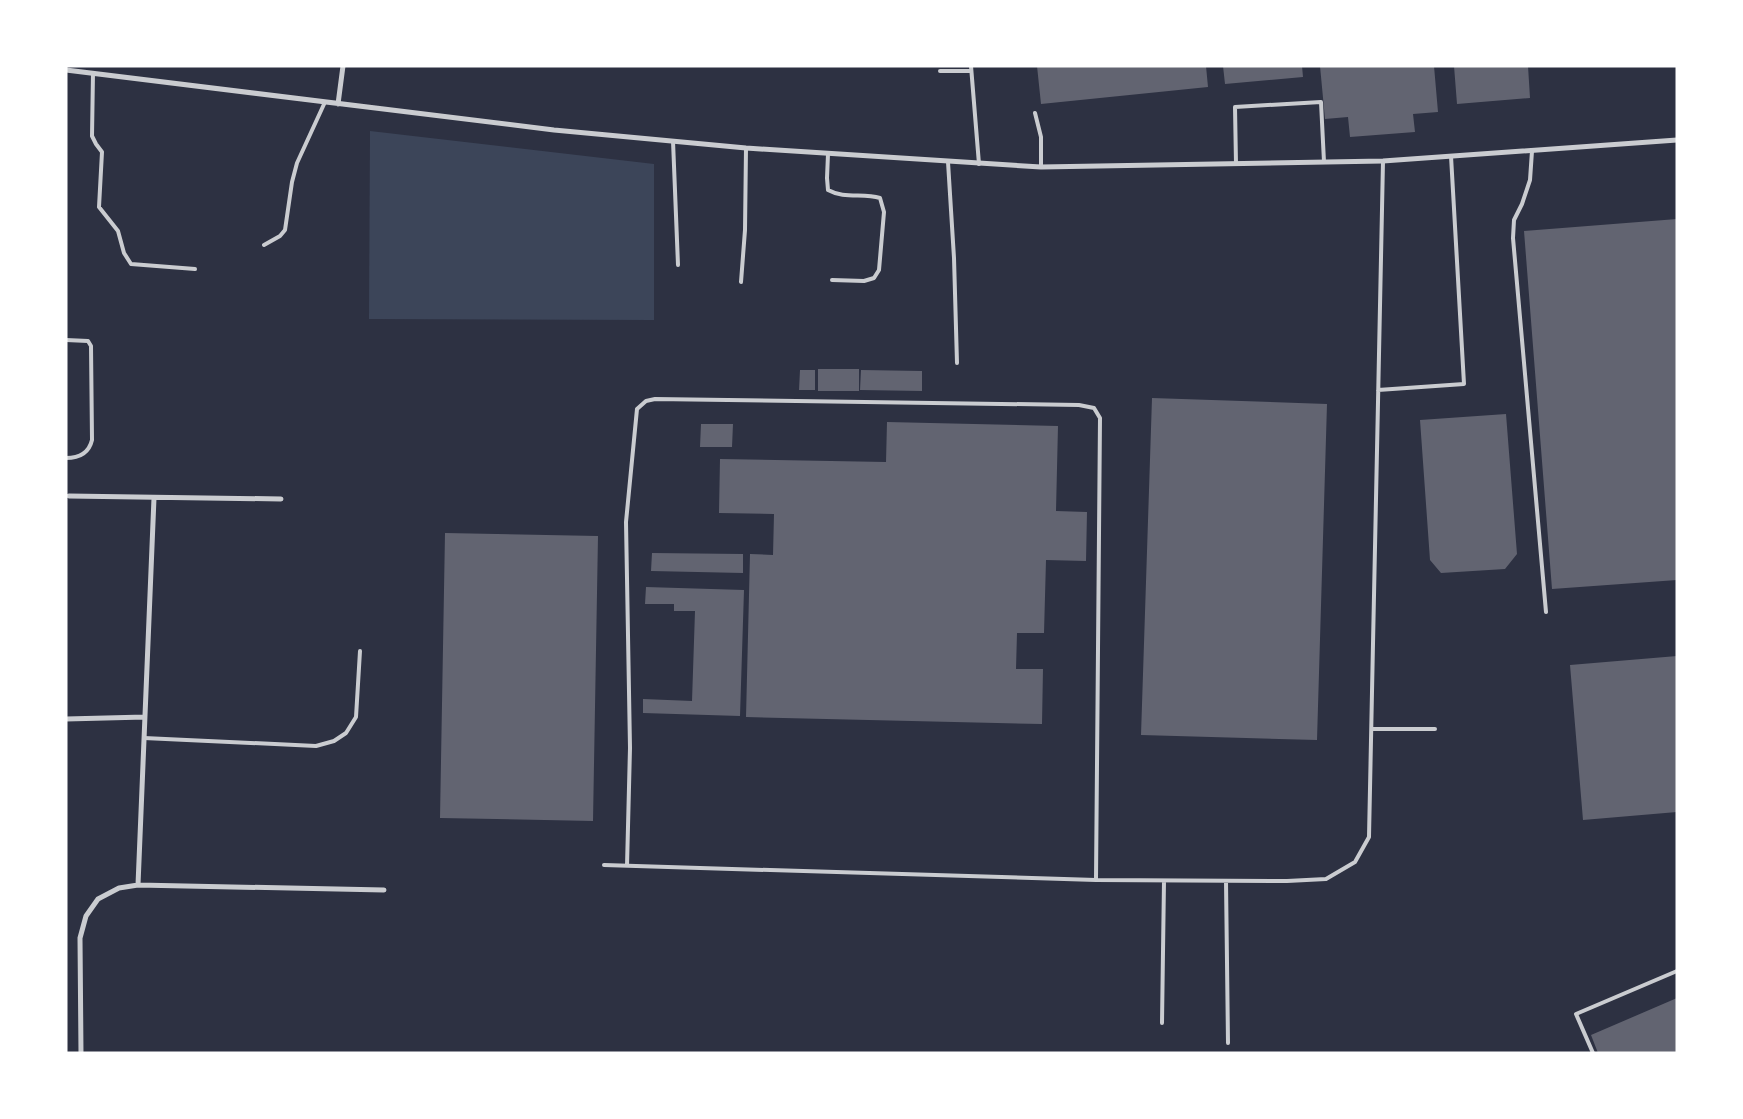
<svg xmlns="http://www.w3.org/2000/svg" width="1743" height="1119" font-family="Merriweather,serif">
<rect width="100%" height="100%" fill="#2d3142"/>
<!-- green -->
<path fill="#3c4559" d="M370 131 654 164V320L369 319Z"/>
<!-- building -->
<path fill="#626471" d="M1037 66H1206L1208 87 1041 104Z
M1223 66H1302L1303 77 1225 84Z
M1320 66H1434L1438 112 1413 114 1415 132 1350 137 1348 117 1325 119Z
M1454 66H1528L1530 98 1457 104Z
M1677 219V580L1552 589 1524 231Z
M818 369H859V391H818Z
M800 370H815V390H799Z
M861 370 922 371V391L860 390Z
M1152 398 1327 404 1317 740 1141 735Z
M1506 414 1517 554 1505 569 1441 573 1430 560 1420 420Z
M887 422 1058 426 1056 511 1087 512 1086 561 1046 560 1044 633H1017L1016 669H1043L1042 724 746 717 750 554 773 555 774 514 719 513 720 459 886 462Z
M701 424H733L732 447H700Z
M445 533 598 536 593 821 440 818Z
M652 553 743 554V573L651 571Z
M646 587 744 590 740 716 643 713V699L692 701 695 611H674V604H645Z
M1677 656V812L1583 820 1570 665Z
M1677 998V1053H1598L1591 1035Z"/>
<g fill="none" stroke-linecap="round" stroke-linejoin="round">
<!-- service -->
<path stroke="#caccd0" stroke-width="4" d="M971 66 979 164
M940 71H971
M93 73 92 136 96 144 102 152 99 207 118 231 124 253 131 264 195 269
M1035 113 1041 137V167
M673 141 678 265
M1532 151 1530 180 1522 204 1514 220 1513 238 1546 612
M828 154 827 178 828 190C844 199 863 193 880 198L884 212 879 270 874 278 864 281 832 280
M948 162 954 258 957 363
M1236 164 1235 107 1321 102 1324 162
M264 245 280 236 285 230 292 182 297 163 325 102
M741 282 745 230 746 148
M66 340 88 341 91 346 92 440C89 453 79 458 66 458
M1378 390 1464 384 1451 156
M1372 729H1435
M144 738 316 746 334 741 346 733 356 717 360 651
M604 865 1096 880 1287 881 1326 879 1355 862 1369 837 1383 161
M627 866 630 748 626 522 637 409 646 401 655 399 1079 405 1094 408 1100 418 1096 880
M1226 881 1228 1043
M1162 1023 1164 881
M1593 1053 1576 1014 1677 971"/>
<!-- minor -->
<path stroke="#caccd0" stroke-width="5" d="M66 70 554 130 746 148 1041 167 1383 161 1677 140
M338 104 343 66
M69 496 281 499
M66 719 145 717
M138 885 154 498
M81 1053 80 938 86 916 98 899 119 888 138 885 384 890"/>
</g>
<!-- border -->
<rect width="1743" height="1119" fill="none" stroke="#ffffff" stroke-width="135"/>
</svg>
